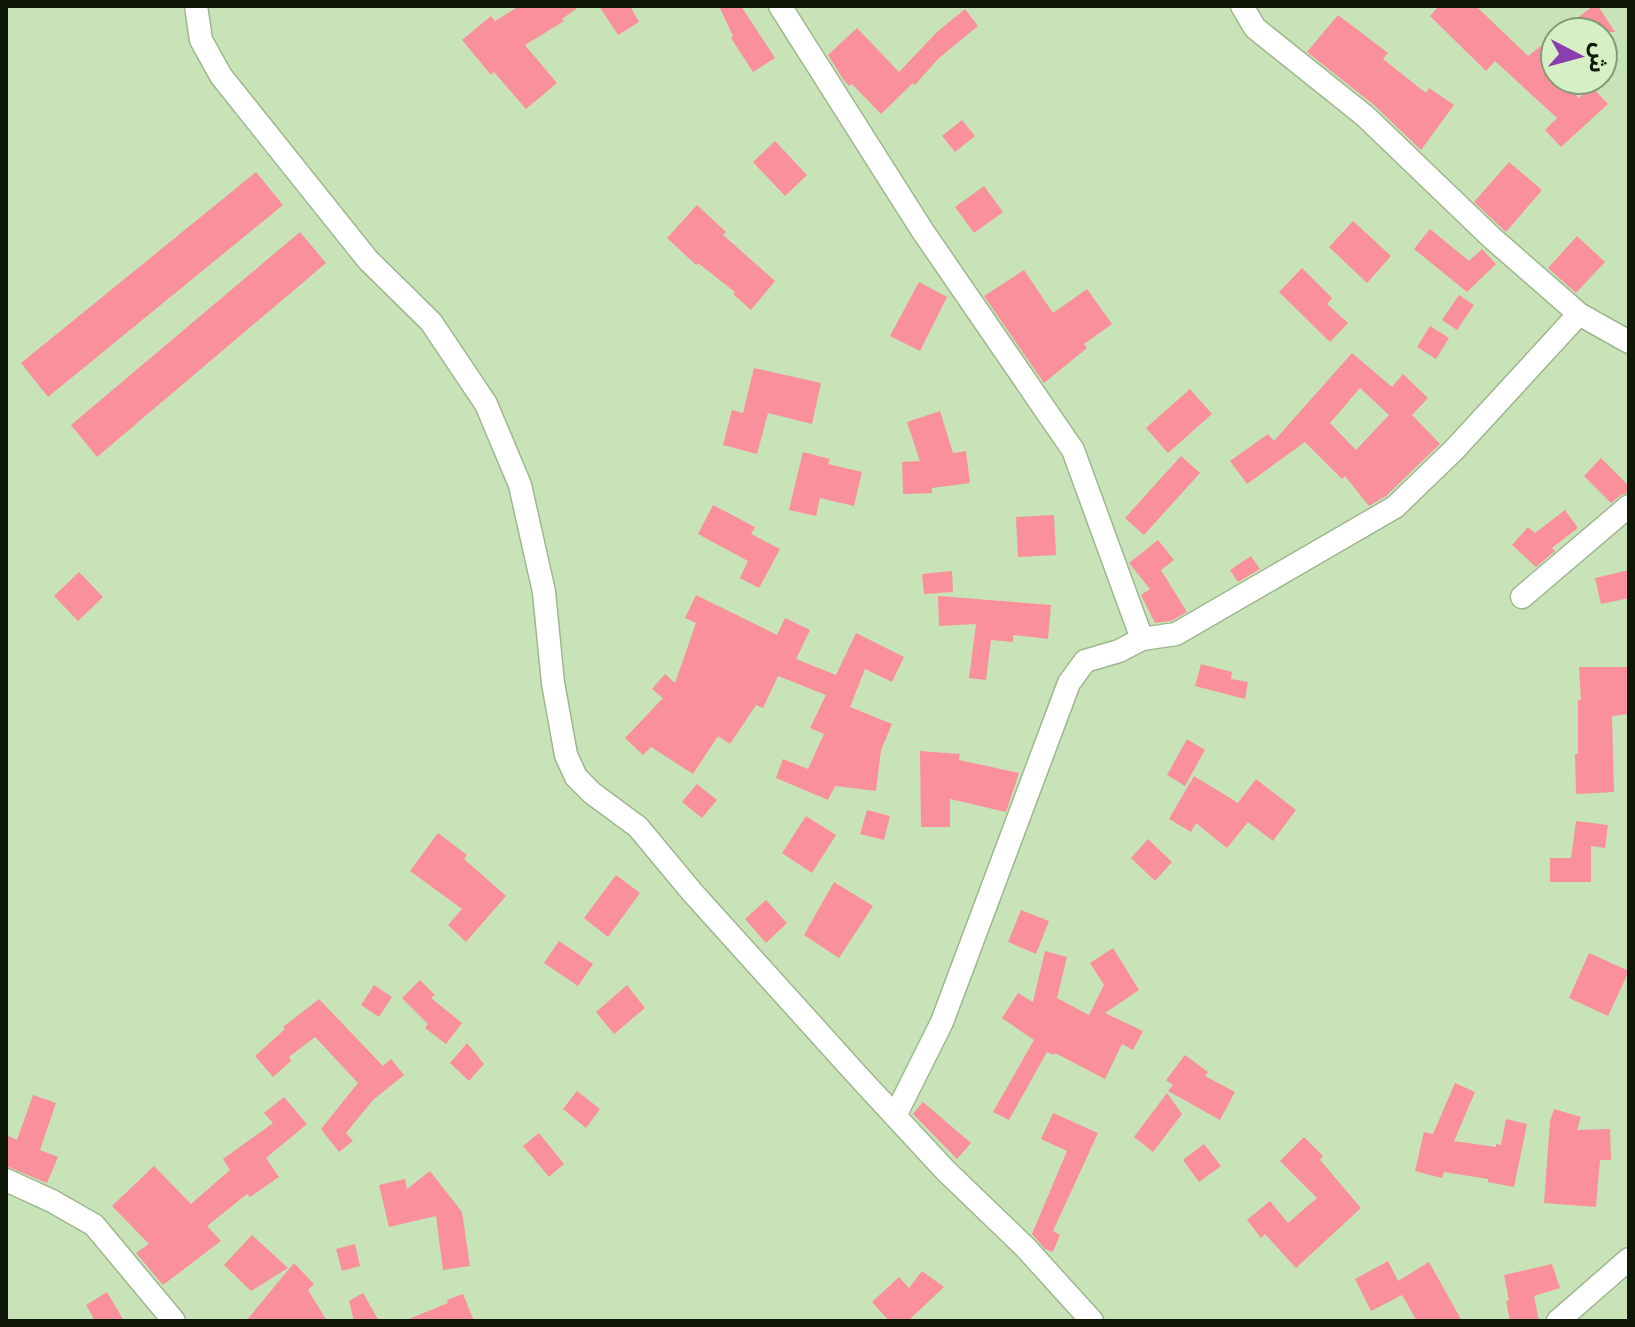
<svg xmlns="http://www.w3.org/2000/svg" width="1635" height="1327" font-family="'Open Sans','Noto Sans Arabic',sans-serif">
<rect width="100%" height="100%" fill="#c9e3b8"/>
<!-- building -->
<path fill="#fa909c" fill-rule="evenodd" d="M519 6H580L562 19 564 21 525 45 557 83 526 109 494 72 491 75 462 40 491 16 495 21Z
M599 6H630L639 22 618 35Z
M719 6H741L775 58 753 72 731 38 733 36Z
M1439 6H1476L1528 56 1555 35V80H1560L1579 98 1591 86 1608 104 1561 147 1545 130 1557 118 1495 61 1486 71 1430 16Z
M1593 6H1598L1615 32H1559Z
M965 9 978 26 939 58 915 85 913 83 881 114 852 84 849 86 843 79 828 55 857 28 899 72 937 32Z
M1338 15 1388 53 1383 59 1426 93 1429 88 1454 105 1421 150 1374 105 1307 52Z
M962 120 975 136 955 152 942 136Z
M775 141 807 175 785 196 753 162Z
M1509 162 1542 190 1506 232 1474 202Z
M256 172 283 205 48 397 21 363Z
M984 186 1003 212 974 233 955 207Z
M697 205 726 232 723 235 775 281 751 310 733 294 735 292 698 263 696 265 667 238Z
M1353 221 1391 256 1367 283 1329 247Z
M1430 229 1469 261 1482 249 1496 264 1467 292 1414 249Z
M300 232 326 263 97 457 71 425Z
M1577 236 1605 262 1576 293 1548 268Z
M1302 268 1332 298 1327 304 1348 323 1330 342 1279 292Z
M1024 270 1053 313 1087 289 1112 324 1084 344 1087 348 1044 383 984 296Z
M919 282 947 297 920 351 890 336Z
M1459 295 1474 305 1457 330 1442 320Z
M1430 326 1449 338 1436 359 1417 347Z
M1352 353 1392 387 1403 374 1428 398 1412 415 1440 444 1386 496 1369 506 1345 476 1342 479 1305 442 1247 484 1230 461 1268 434 1274 441ZM1360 388 1389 415 1356 450 1330 423Z
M754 368 821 383 812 424 768 413 757 454 723 445 732 410 743 413Z
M1190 389 1212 414 1168 453 1146 428Z
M940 411 953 453 966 451 970 483 932 488V493L903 494 902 462 920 461 907 422Z
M803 452 830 459 828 464 862 472 854 506 820 498 816 516 789 510Z
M1181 456 1200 473 1144 535 1125 518Z
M1601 458 1629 486V492L1621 495 1611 503 1584 476Z
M713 505 755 527 751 534 780 549 759 588 740 578 748 561 698 534Z
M1565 510 1578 528 1552 548 1555 551 1536 567 1512 545 1528 527 1535 533Z
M1054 515 1056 555 1018 557 1016 517Z
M1158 540 1174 560 1161 570 1187 612 1171 621 1155 623 1141 595 1150 589 1129 563Z
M1251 556 1260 569 1238 582 1230 570Z
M1629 570V598L1601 604 1595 578Z
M952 571 953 592 924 594 922 574Z
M79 572 103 597 78 621 54 596Z
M696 595 777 635 785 618 810 630 796 659 836 675 856 633 904 657 892 682 865 669 850 707 892 724 881 750 876 791 835 786 828 800 776 778 783 759 808 769 824 734 810 728 826 695 778 676 763 708 756 705 730 744 718 736 693 774 651 747 643 755 625 738 663 698 652 689 665 674 675 683 696 623 685 618Z
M938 596 1051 605 1048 639 1013 635V642L991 640 986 680 969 678 976 624 939 626Z
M1201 664 1232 672 1231 679 1248 682 1245 699 1195 686Z
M1579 667H1629V714L1612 716 1614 792 1576 794 1575 754H1578V700H1581Z
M1187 739 1205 750 1185 786 1167 775Z
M920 751 960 754 959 760 1019 773 1006 812 950 799V827H921Z
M1194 776 1238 803 1256 779 1296 810 1273 841 1248 822 1227 848 1196 823 1191 832 1169 819Z
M697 784 717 800 702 818 682 802Z
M867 810 890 816 884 840 860 834Z
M806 816 836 835 812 873 782 853Z
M1576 821 1608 825 1605 848 1591 846V882H1550V858H1571Z
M438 833 467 855 464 859 506 896 466 942 448 925 462 909 410 871Z
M1148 839 1172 862 1155 881 1131 858Z
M616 875 640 893 608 937 584 918Z
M834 882 873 906 839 958 804 935Z
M766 900 787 923 766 943 745 919Z
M1021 910 1049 921 1036 954 1008 942Z
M559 941 593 964 578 986 544 963Z
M1113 948 1139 990 1105 1013 1143 1031 1133 1050 1122 1044 1105 1079 1055 1053 1054 1055 1047 1052 1009 1120 993 1112 1034 1040 1002 1018 1018 993 1033 1002 1045 951 1067 957 1057 998 1089 1015 1104 985 1090 963Z
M1589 953 1629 971 1608 1016 1569 998Z
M420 980 435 995 431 998 462 1023 446 1044 425 1028 428 1024 402 998Z
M374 985 392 997 379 1017 361 1005Z
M627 985 645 1008 614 1034 596 1012Z
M319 999 383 1066 391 1059 404 1075 373 1100 346 1133 353 1141 339 1152 321 1129 358 1083 315 1037 289 1057 291 1061 273 1077 255 1056 285 1029 283 1027Z
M467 1043 484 1064 469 1081 450 1063Z
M1185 1055 1208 1072 1205 1076 1235 1092 1220 1120 1168 1091 1173 1085 1166 1080Z
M1455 1083 1475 1092 1454 1141 1496 1147V1144L1501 1145 1506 1119 1527 1124 1514 1187 1488 1182V1179L1444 1172 1442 1178 1415 1171 1424 1132 1433 1134Z
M577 1091 600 1109 586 1128 563 1109Z
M1167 1093 1182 1114 1153 1152 1134 1137Z
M33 1095 56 1103 40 1150 58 1157 47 1183 6 1166V1135L17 1140Z
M284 1097 307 1124 266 1158 279 1177 250 1197 247 1194 207 1226 221 1241 163 1285 136 1253 149 1244 112 1206 154 1166 191 1204 230 1170 223 1159 273 1123 264 1113Z
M923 1102 971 1143 957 1159 913 1114Z
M1554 1109 1581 1117 1577 1130 1610 1129 1611 1160H1600L1596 1207 1544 1203 1550 1121Z
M1053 1113 1098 1133 1053 1231 1060 1235 1053 1252 1045 1249 1032 1234 1067 1151 1041 1139Z
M539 1133 564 1164 549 1177 523 1146Z
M1304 1137 1323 1156 1320 1160 1361 1208 1296 1268 1265 1234 1261 1238 1247 1220 1270 1201 1288 1223 1317 1198 1280 1161Z
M1204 1144 1221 1166 1199 1182 1183 1160Z
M430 1171 462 1212 470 1266 443 1270 436 1216 389 1227 379 1185 405 1179 407 1189Z
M252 1235 288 1268 251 1291 224 1265Z
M355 1244 360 1266 342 1271 336 1249Z
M1388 1261 1398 1281 1429 1262 1462 1321H1417L1402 1295 1371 1311 1355 1279Z
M294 1263 314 1284 308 1290 327 1321H246Z
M1552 1264 1560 1288 1534 1296 1539 1321H1510L1506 1301 1509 1300 1504 1275Z
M922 1271 944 1287 908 1321H889L872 1302 899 1277 909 1288Z
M107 1292 124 1321H95L86 1305Z
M363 1293 379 1321H354L349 1301Z
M463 1294 474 1321H404L448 1303 447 1300Z"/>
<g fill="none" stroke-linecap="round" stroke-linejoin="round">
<defs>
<path id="minor" d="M196 6 201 40 221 76 368 260 431 322 486 404 520 485 544 592 553 683 566 755 576 777 592 793 638 827 692 892 858 1076 945 1170 1025 1247 1092 1321
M780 6 922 230 1073 450 1142 639
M1242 6 1255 28 1365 116 1492 238 1579 314 1629 342
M1522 597 1629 506
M895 1116 942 1022 1069 683 1085 661 1119 651 1142 639 1176 634 1395 507 1454 450 1579 314
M6 1180 52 1201 94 1225 174 1321
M1558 1321 1629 1259"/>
</defs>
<!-- minor casing -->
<use href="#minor" stroke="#9eb78e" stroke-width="25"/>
<!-- minor -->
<use href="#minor" stroke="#fff" stroke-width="22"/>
</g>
<!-- border -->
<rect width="1635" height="1327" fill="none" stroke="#0e1708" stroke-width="16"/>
<!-- north arrow -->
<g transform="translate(1579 56) rotate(96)"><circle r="38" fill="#d6f0c5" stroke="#869979" stroke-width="2"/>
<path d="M0-6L14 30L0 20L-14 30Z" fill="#8b3eaf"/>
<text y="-12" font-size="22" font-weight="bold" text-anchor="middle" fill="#0e1708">ش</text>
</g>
</svg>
